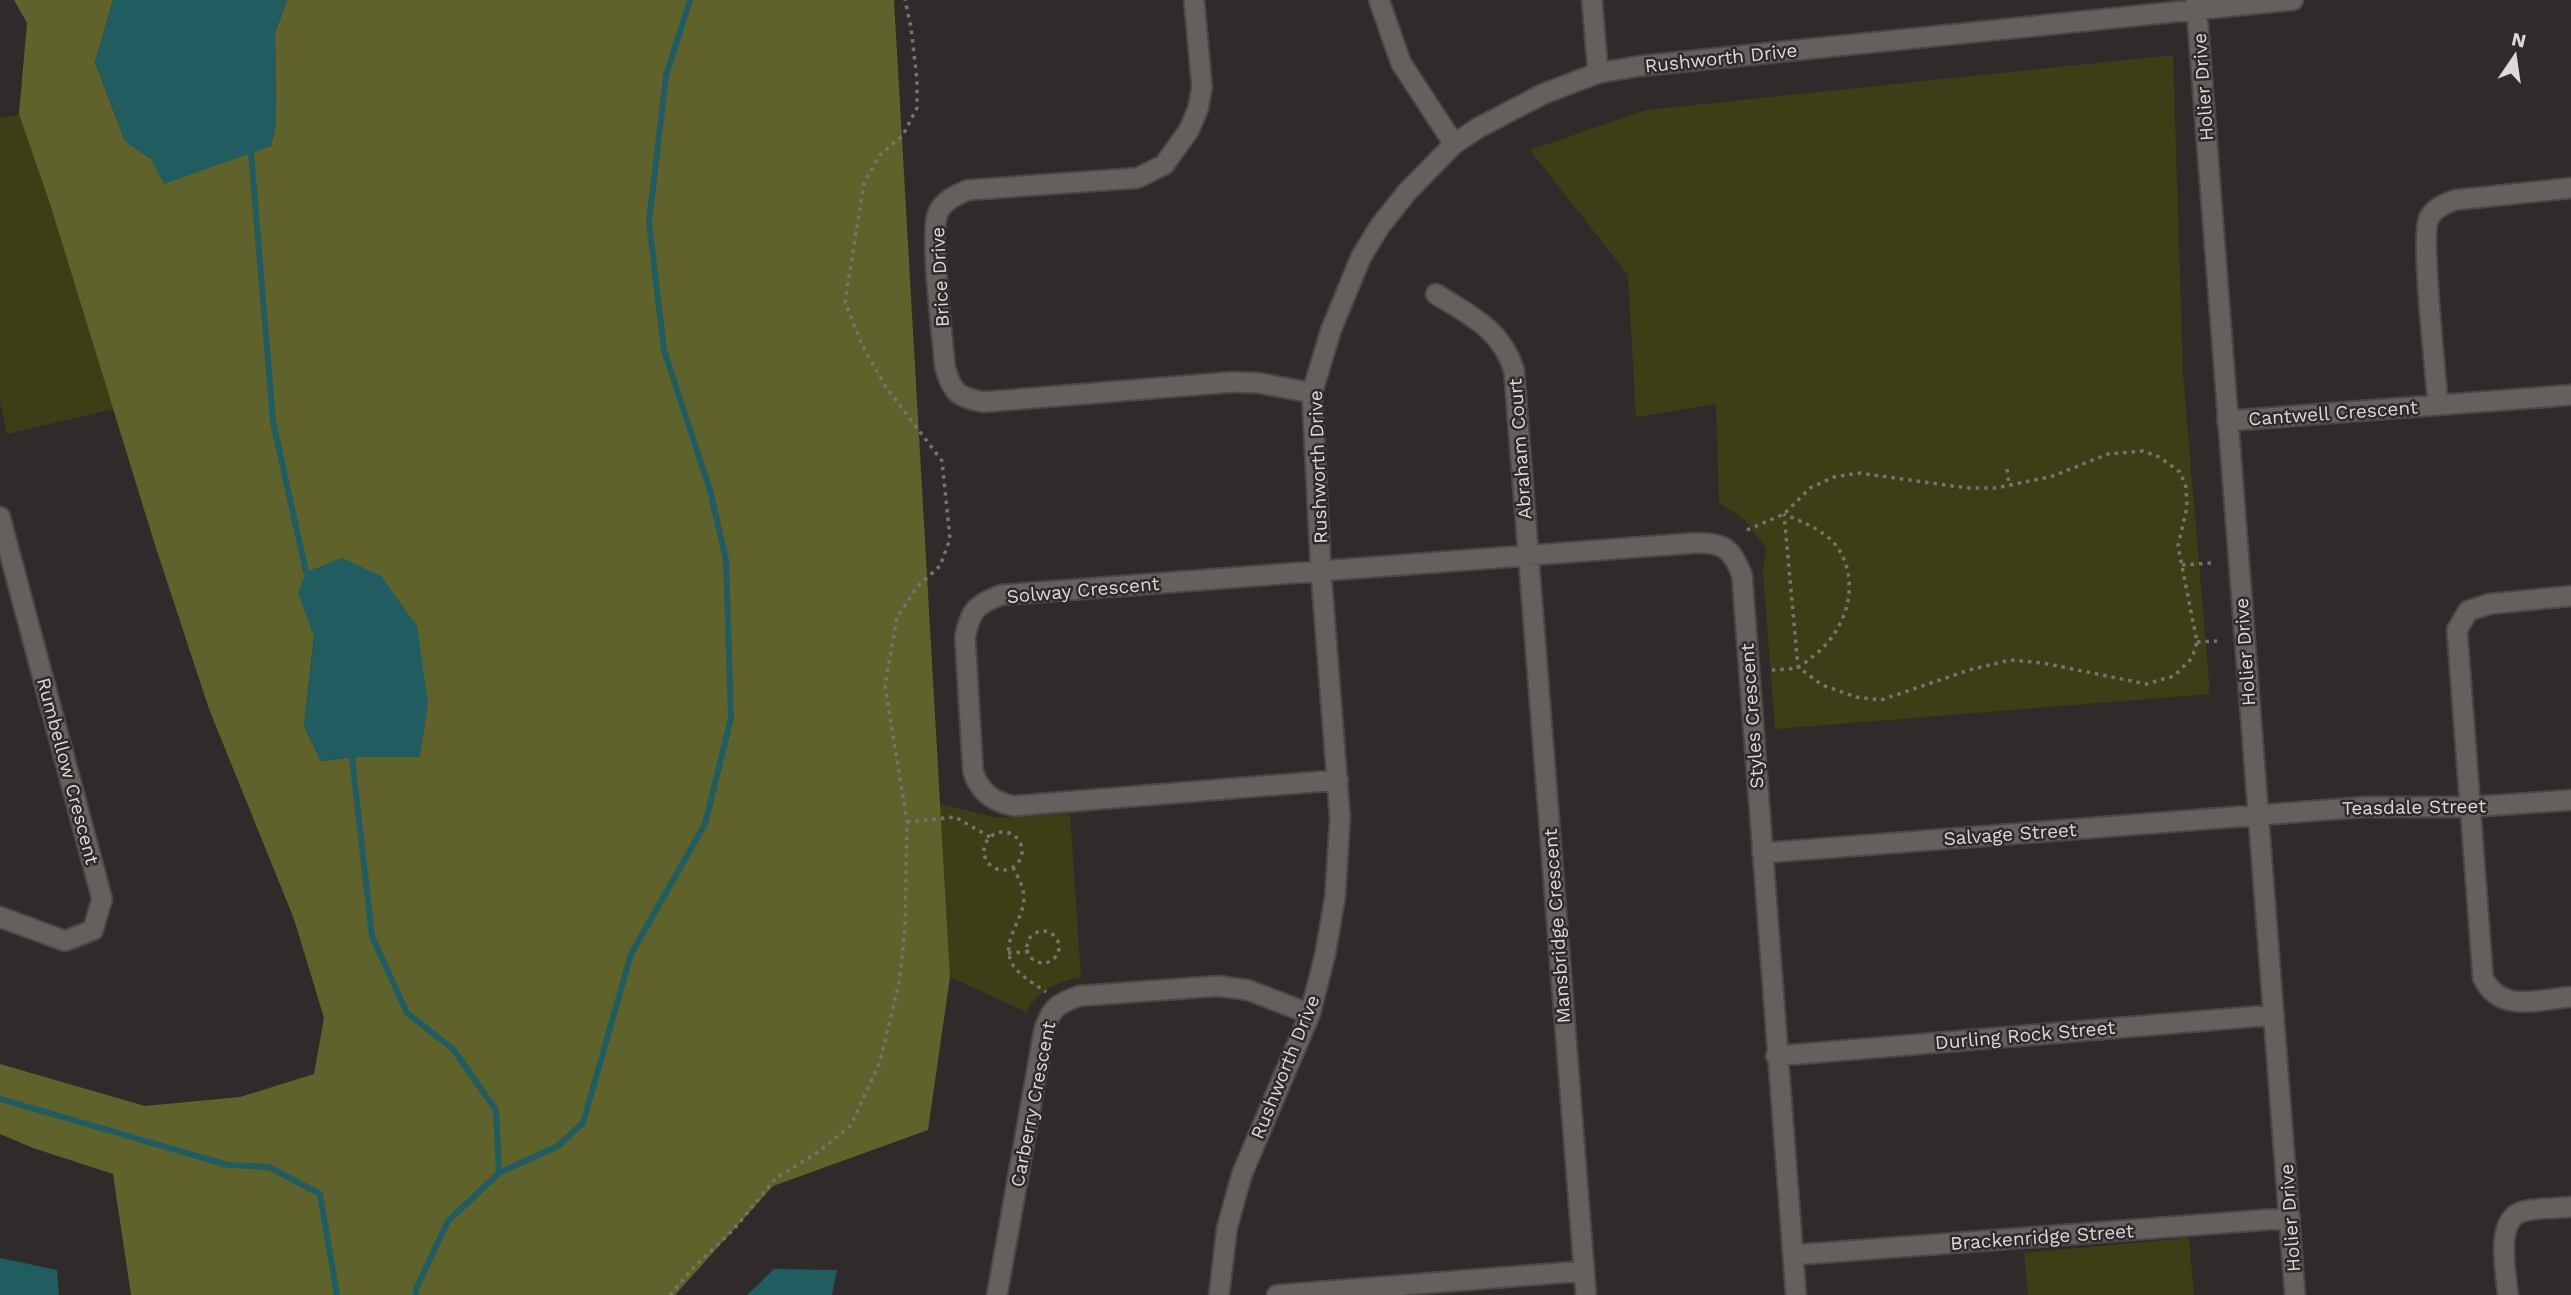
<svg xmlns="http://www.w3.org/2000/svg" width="2571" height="1295" font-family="'Work Sans',sans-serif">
<rect width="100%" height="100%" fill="#2f2b2a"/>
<!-- green -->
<path fill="#3d3e16" d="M2173 55 2183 374 2210 694 1775 729 1763 572 1766 548 1745 520 1719 503 1716 404 1636 417 1628 275 1530 150 1647 110Z
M19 114 50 204 113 409 7 434 0 401V118Z
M940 804 998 818 1070 814 1081 977C1055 983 1041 988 1026 1012L950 977Z
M2189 1238 2194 1295H2028L2024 1253Z"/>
<!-- forest -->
<path fill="#60622c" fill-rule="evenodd" d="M14 0H113L95 62 125 141 151 159 251 152 271 146 276 123 275 32 287 0H894L950 977 928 1130 773 1186 675 1295H131L113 1174 33 1148 0 1134V1064L145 1106 240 1097 314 1074 324 1018 294 919 209 709 155 545 50 204 19 114 27 23ZM314 637 352 757 321 761 304 726Z"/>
<!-- water -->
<path fill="#205c60" d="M113 0H287L275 32 276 123 271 146 164 184 151 159 125 141 95 62Z
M342 558 381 576 417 626 428 703 420 757H352L321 761 304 726 314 637 298 593 306 572Z
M0 1258 57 1270 59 1295H0Z
M774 1269 837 1270 832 1295H747Z"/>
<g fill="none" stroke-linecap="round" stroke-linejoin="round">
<!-- stream -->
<path stroke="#205c60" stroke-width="6" d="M251 152 273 422 306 572
M352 757 372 936 407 1013 453 1049 496 1110 499 1173
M0 1099 228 1165 269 1167 320 1194 337 1295
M416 1295V1289L448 1221 499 1173 558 1146 583 1123 631 954 705 824 731 718 726 560 710 490 664 350 649 222 666 76 690 0"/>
<defs>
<path id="minor" d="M1194 0 1202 87 1198 109 1189 130 1164 165 1137 178 968 190C956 195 943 201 938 213 929 231 943 341 945 367 952 393 958 397 983 402L1233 382 1259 383 1312 393
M1379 0 1401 63 1454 144
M1592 0 1598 73
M2196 0 2295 1295
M1436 294C1471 316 1501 329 1514 370L1586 1295
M2438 405C2436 375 2420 236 2429 218 2435 207 2445 204 2455 200L2571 188
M2227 421 2571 395
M0 517 102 899 93 930 65 941 0 917
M2571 596 2489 604 2468 611 2457 630 2483 978C2501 1014 2538 999 2571 997
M1338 780 1014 806C993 802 979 792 973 771L965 637C971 610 975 605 1001 595L1694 543C1724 542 1731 548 1742 575L1796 1295
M1762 853 2365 807H2471L2571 800
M1776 1056 2274 1015
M1793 1255 2290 1218
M997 1295 1044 1031C1051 1008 1057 1004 1079 996L1218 986 1248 990 1310 1014
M1219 1295 1227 1228 1242 1174 1310 1014 1325 955 1335 897 1340 818 1321 572 1312 393 1331 330 1361 257 1380 226 1407 192 1454 144 1478 128 1543 94 1598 73 1640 66 2293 0
M1277 1295 1584 1271
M2508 1295C2506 1274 2495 1221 2521 1212 2535 1207 2556 1209 2571 1207"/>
</defs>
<!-- minor casing -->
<use href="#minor" stroke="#4a4746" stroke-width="23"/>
<!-- path -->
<path stroke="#767372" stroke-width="3.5" stroke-dasharray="3.5 5" stroke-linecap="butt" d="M2007 469 2009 486
M1747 530 1784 514 1810 488 1834 477 1859 473 1967 488H1996L2053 476 2108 454 2143 451 2159 457 2180 472 2186 487 2187 507 2178 546 2197 642 2192 658 2174 676 2146 684 2043 663 2010 660 1969 670 1881 700 1856 697 1822 685 1798 667 1784 514
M2182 565 2212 563
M2197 642 2217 641
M1772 670C1780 669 1791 670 1799 667 1803 665 1808 660 1812 657 1845 633 1862 585 1838 548 1825 530 1804 523 1784 514
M907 822 955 817 990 837
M984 851a19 19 0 1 1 38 0a19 19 0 1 1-38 0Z
M1013 867C1018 878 1024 887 1024 899 1023 922 997 945 1015 968 1022 977 1036 985 1046 992
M1027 947a16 16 0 1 1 32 0a16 16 0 1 1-32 0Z
M1008 953 1026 952
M670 1295 694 1267 734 1229 775 1179 821 1150 851 1125 880 1062 899 983 905 929 907 822 885 686 897 617 918 586 940 566 950 539 942 461 886 387 863 347 845 302 864 183 880 155 903 135 917 108V80L911 28 905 0"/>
<!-- minor -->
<use href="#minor" stroke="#64605e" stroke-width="19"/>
</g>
<g text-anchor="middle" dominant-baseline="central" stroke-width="5" stroke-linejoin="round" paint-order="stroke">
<!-- street labels -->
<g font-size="19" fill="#dcdad9" stroke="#2f2b2a">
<text transform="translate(1721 58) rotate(-6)">Rushworth Drive</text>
<text transform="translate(2203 87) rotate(-94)">Holier Drive</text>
<text transform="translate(940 277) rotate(-93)">Brice Drive</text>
<text transform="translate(2333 413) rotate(-4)">Cantwell Crescent</text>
<text transform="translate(1520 449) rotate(-94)">Abraham Court</text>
<text transform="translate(1318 467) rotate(-92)">Rushworth Drive</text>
<text transform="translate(1083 590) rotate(-5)">Solway Crescent</text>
<text transform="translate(2245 652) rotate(-94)">Holier Drive</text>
<text transform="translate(1752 716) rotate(-94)">Styles Crescent</text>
<text transform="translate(68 771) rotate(75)">Rumbellow Crescent</text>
<text transform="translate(2414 807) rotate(-1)">Teasdale Street</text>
<text transform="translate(2010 834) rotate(-4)">Salvage Street</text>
<text transform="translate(1557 926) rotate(-94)">Mansbridge Crescent</text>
<text transform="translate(2025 1035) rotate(-5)">Durling Rock Street</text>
<text transform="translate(1285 1067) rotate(-68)">Rushworth Drive</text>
<text transform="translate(1033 1104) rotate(-79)">Carberry Crescent</text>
<text transform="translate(2290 1218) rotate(-94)">Holier Drive</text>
<text transform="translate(2042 1237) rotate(-4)">Brackenridge Street</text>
</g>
</g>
<!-- north arrow -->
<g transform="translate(2515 56) rotate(13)" stroke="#2f2b2a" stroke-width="5" paint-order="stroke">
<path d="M0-5L12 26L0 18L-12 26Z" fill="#dcdad9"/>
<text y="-10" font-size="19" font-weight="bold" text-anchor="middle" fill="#dcdad9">N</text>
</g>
</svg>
